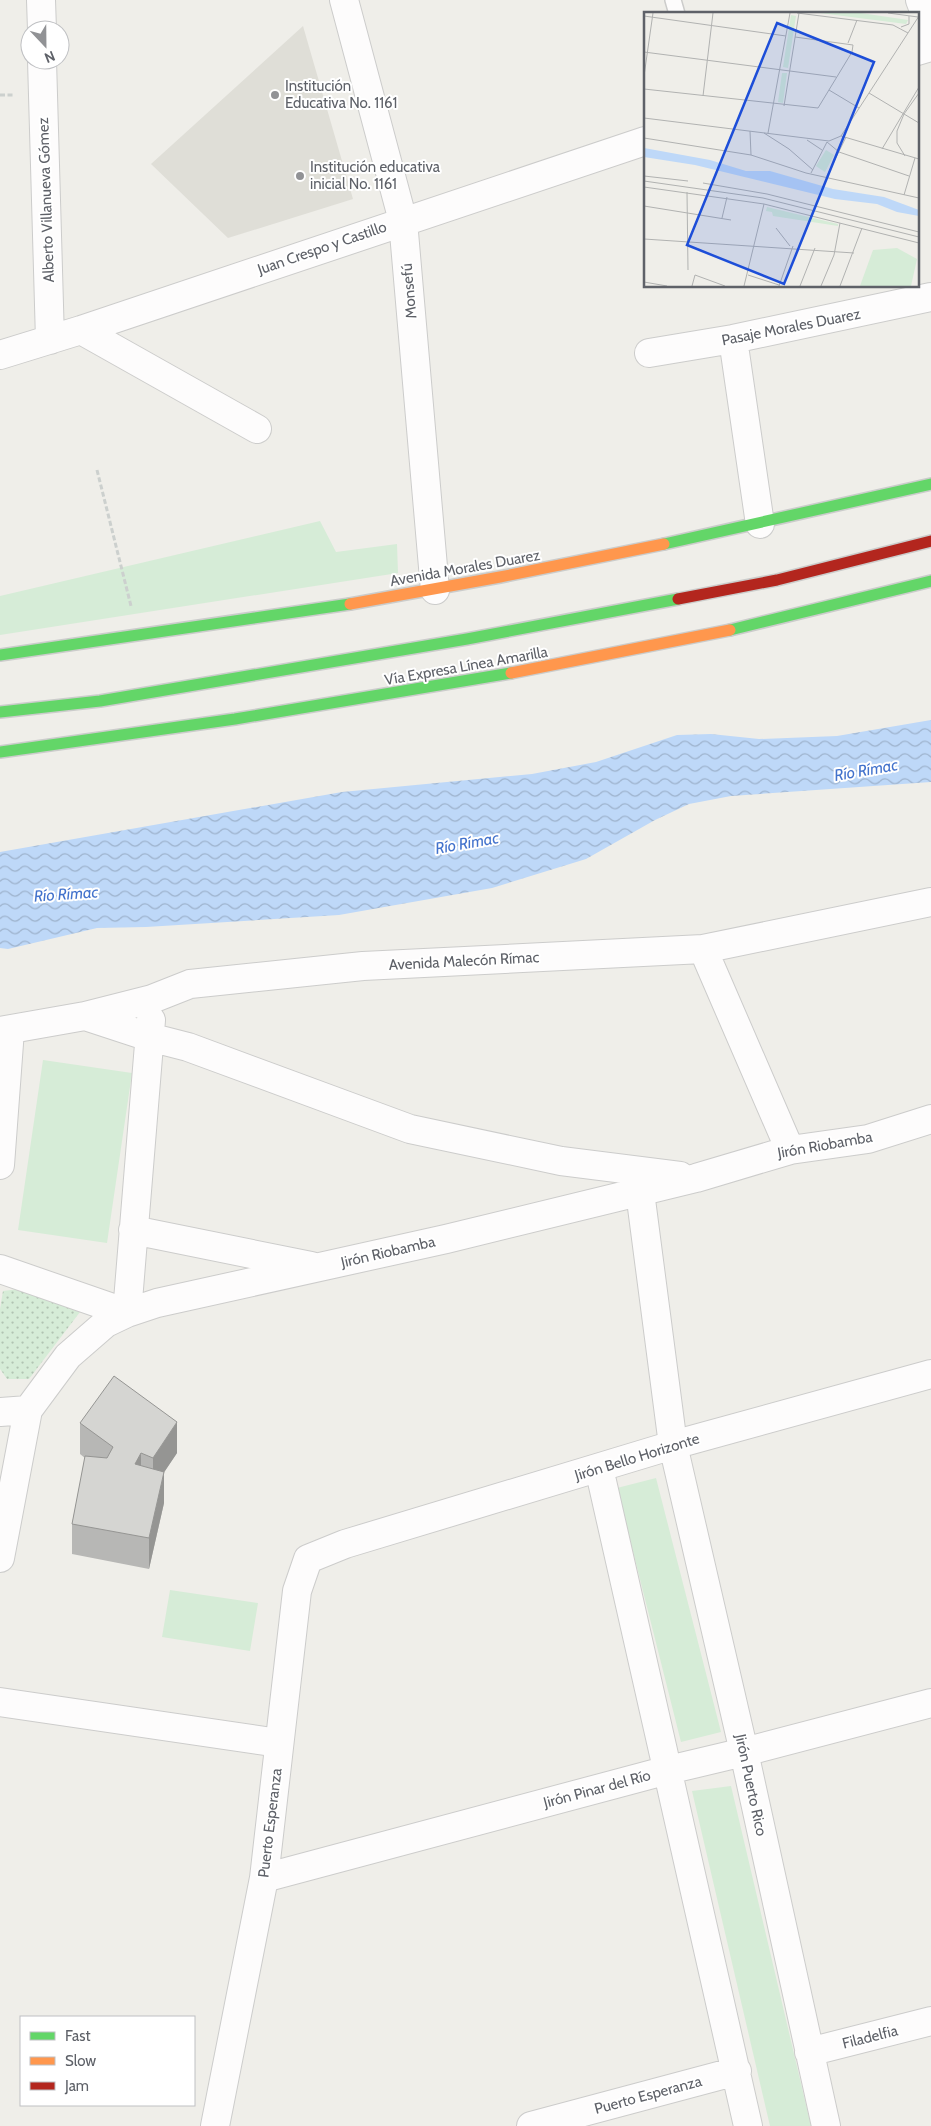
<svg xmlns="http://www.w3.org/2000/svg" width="931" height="2126" font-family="Cabin,sans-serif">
<defs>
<pattern id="park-dots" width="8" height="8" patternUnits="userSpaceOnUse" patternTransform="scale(1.25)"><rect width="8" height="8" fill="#d6ecd7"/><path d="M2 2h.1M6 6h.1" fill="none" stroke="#b1c3b2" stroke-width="1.8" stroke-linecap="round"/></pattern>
<pattern id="water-waves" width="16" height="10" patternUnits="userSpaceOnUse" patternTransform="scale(1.25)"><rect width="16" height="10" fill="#bed8f8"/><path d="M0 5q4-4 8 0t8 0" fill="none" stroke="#9eb3cd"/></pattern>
</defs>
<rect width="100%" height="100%" fill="#efeee9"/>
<!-- education -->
<path fill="#dfded7" d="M303 26 353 199 228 238 151 164Z"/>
<!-- green -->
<path fill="#d6ecd7" d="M320 521 336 552 397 544 398 573 0 635V596Z
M43 1060 132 1073 107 1243 18 1230Z
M656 1478 721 1732 681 1742 617 1488Z
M170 1590 258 1603 250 1651 162 1637Z
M731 1786 811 2126H770L692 1791Z"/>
<!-- park -->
<path fill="url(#park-dots)" d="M27 1288 71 1306 80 1312 29 1379H7L0 1369V1309L3 1291Z"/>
<!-- water -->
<path fill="url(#water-waves)" d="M931 720V782L731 796 689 804 655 820 586 859 492 888 339 915 146 927 97 928 8 949 0 948V852L342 792 532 774 596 762 677 735 711 734 759 739 837 736Z"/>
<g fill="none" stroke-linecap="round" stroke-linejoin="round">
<defs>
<path id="lane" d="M673 0 677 14"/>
<path id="street" d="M41 0 42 30
M344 0 403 221 435 590
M920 0 931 29
M917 51 931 47
M42 60 50 340
M81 330 257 429
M733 339 760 524
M649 353 733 339 931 297
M0 355 81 330 645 141
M703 949 790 1150
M85 1016 149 1037 188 1047 410 1129 561 1161 680 1176
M0 1031 85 1016 152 999 190 984 363 966 703 949 931 902
M0 1165 10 1030
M640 1192 673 1445 744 1752 826 2126
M133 1230 311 1266
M0 1269 127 1313 151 1020
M0 1412 28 1410
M599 1468 748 2126
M0 1558 28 1410 68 1356 106 1323 127 1313 157 1303 446 1239 696 1178 790 1150 868 1139 931 1119
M0 1702 279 1743
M264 1878 668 1770 744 1752 931 1703
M809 2052 931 2021
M215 2126 264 1878 297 1591 308 1559 345 1544 673 1445 931 1374
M531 2126 737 2071"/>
<path id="fast" d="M664 544 931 484
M730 630 931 581
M0 655 350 604
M0 712 100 701 467 639 678 599
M0 752 235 719 511 673"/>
<path id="slow" d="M350 604 500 577 664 544
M511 673 730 630"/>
<path id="jam" d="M678 599 777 580 931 541"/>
</defs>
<!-- lane casing -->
<use href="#lane" stroke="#cccccb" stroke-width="18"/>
<!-- street casing -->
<use href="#street" stroke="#cccccb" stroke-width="30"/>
<!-- fast casing -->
<use href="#fast" stroke="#cbcccb" stroke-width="14"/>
<!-- slow casing -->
<use href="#slow" stroke="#cbcccb" stroke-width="14"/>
<!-- jam casing -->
<use href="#jam" stroke="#cbcccb" stroke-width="14"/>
<!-- path -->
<path stroke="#ccd0ce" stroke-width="3" stroke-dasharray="5 2.5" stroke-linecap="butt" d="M0 95H13
M97 470 131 606"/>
<!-- lane -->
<use href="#lane" stroke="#fdfcfc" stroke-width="15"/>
<!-- street -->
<use href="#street" stroke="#fdfcfc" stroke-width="28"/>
<!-- fast -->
<use href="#fast" stroke="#63d668" stroke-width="11"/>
<!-- slow -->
<use href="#slow" stroke="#ff974d" stroke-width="11"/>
<!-- jam -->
<use href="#jam" stroke="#b3261e" stroke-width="11"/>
</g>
<!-- wall -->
<path fill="#b7b7b5" d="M80 1423 177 1453 164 1472V1503L149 1569 72 1554V1524L85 1458 80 1454Z"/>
<!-- shaded-wall -->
<path fill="#959593" d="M177 1422V1453L153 1489V1458Z
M141 1453V1484L135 1464Z
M164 1472V1503L149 1569V1538Z"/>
<!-- building -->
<path fill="#d5d5d2" stroke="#959593" d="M114 1376 177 1422 153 1458 141 1453 135 1464 164 1472 149 1538 72 1524 85 1456 107 1458 113 1447 80 1423Z"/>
<!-- markers -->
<g fill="#919295" stroke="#fff" stroke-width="2">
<circle cx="275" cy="95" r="5"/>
<circle cx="300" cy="176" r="5"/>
</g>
<g text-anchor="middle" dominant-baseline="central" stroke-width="4" stroke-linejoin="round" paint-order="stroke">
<!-- poi labels -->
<g font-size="15" fill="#5e6168" stroke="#fff" text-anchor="start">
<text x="285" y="86">Institución<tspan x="285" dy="17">Educativa No. 1161</tspan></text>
<text x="310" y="167">Institución educativa<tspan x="310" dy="17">inicial No. 1161</tspan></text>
</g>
<!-- street labels -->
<g font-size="15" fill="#5e6168" stroke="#fff">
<text transform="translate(46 200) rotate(-92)">Alberto Villanueva Gómez</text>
<text transform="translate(322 248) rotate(-19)">Juan Crespo y Castillo</text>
<text transform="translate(409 291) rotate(-95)">Monsefú</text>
<text transform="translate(791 327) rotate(-11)">Pasaje Morales Duarez</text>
<text transform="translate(465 568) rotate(-10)">Avenida Morales Duarez</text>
<text transform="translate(466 666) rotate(-10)">Vía Expresa Línea Amarilla</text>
<text transform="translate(464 961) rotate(-3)">Avenida Malecón Rímac</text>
<text transform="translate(825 1145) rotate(-10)">Jirón Riobamba</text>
<text transform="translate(388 1252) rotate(-13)">Jirón Riobamba</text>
<text transform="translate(637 1457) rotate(-17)">Jirón Bello Horizonte</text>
<text transform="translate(751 1785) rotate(78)">Jirón Puerto Rico</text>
<text transform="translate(597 1789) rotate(-15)">Jirón Pinar del Río</text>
<text transform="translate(270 1823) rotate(-83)">Puerto Esperanza</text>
<text transform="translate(870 2037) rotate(-14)">Filadelfia</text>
<text transform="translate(648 2095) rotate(-15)">Puerto Esperanza</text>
</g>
<!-- water labels -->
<g font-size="16" font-style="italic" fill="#4272cc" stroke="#fff">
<text transform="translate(866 770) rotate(-10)">Río Rímac</text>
<text transform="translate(467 843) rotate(-10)">Río Rímac</text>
<text transform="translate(66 894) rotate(-4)">Río Rímac</text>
</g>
</g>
<!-- overview -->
<g transform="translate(644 12)">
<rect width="275" height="275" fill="#efeee9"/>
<path d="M147 3 152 4 144 56 139 55ZM138 61H143L139 91 134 90ZM182 138 190 143 181 160 172 154ZM123 195 194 212V214L129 204 128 200 122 199ZM253 236 273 247 267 274H216L229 238Z" fill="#d6ecd7"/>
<path d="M176 1H217L264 8 262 12Z" fill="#d6ecd7"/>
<path d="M0 136 66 148 102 159H126L189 177 240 185 275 198V204L253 200 233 192 191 187 51 153 0 145Z" fill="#bed8f8"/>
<path fill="none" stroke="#b1b2b1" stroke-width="1" d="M153 1 249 13 264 21M244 1 274 5M0 4 142 24M275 4 225 81 275 111M257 15 265 12V4M204 31 213 8M0 40 192 65M0 64 9 1M0 77 174 96 208 40 209 33 151 25M185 78 215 96M59 84 69 1M140 94 155 1M0 106 185 129 197 124 225 81M106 119 107 143M120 121 145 137 169 158M124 121 146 1M197 124 275 147M0 126 107 143 162 161 275 186M163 128 178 138M238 137 275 75M261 144 253 131V119L260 102 275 81M167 161 183 130 195 140 265 164M0 164 44 169M183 164 202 125M0 169 119 186 275 225M59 171 123 182 275 220M0 175 120 192 275 231M43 180 44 258M260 183 271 146M0 194 87 208M78 206 83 185M132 216 146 234M0 227 210 241M104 263 135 273M0 270 23 274M48 274 51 263 81 274M100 274 120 192M135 274 149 234M156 274 171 236M177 274 190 243 196 211M196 274 218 216"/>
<path fill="#1d4ed8" fill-opacity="0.15" stroke="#1d4ed8" stroke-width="2.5" d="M133 11 230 50 140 272 43 233Z"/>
<rect width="275" height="275" fill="none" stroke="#5e6168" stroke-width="2.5"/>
</g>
<!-- legend -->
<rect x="20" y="2016" width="175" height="90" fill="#ffffff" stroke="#bfc0c3"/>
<rect x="30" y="2032" width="25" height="8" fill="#63d668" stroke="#bfc0c3"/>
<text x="65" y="2041" font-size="15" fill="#5e6168">Fast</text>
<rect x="30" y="2057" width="25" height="8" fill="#ff974d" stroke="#bfc0c3"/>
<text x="65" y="2066" font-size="15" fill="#5e6168">Slow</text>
<rect x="30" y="2082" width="25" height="8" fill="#b3261e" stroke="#bfc0c3"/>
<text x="65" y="2091" font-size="15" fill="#5e6168">Jam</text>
<!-- north arrow -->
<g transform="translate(45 45) rotate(158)"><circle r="24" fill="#ffffff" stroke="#bfc0c3"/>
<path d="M0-4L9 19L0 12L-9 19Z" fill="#919295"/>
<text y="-8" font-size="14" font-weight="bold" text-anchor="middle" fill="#5e6168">N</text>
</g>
</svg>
